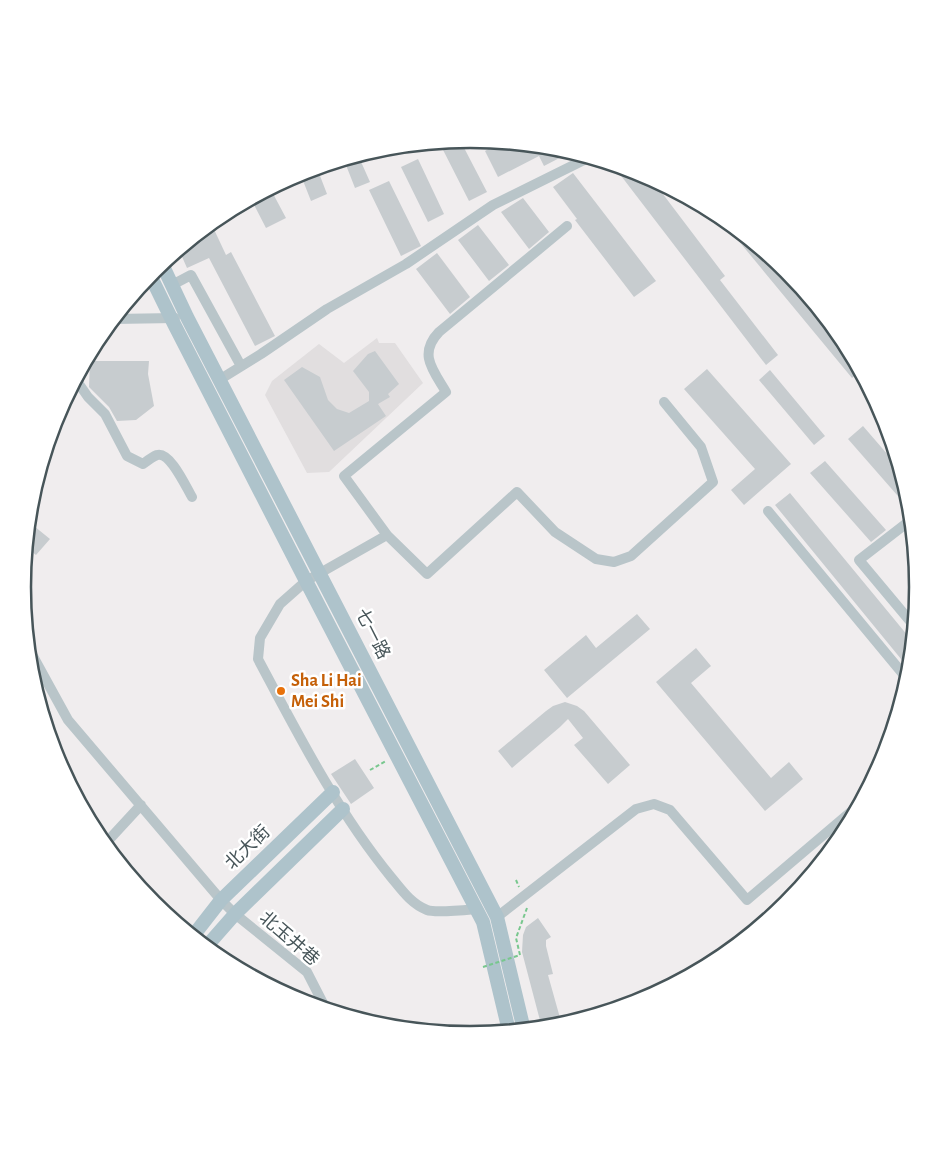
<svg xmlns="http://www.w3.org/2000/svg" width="941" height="1174" font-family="'Alegreya Sans','Noto Sans SC',sans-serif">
<rect width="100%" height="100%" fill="#f0edee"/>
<!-- education -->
<path fill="#e1dedf" d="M377 338 379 343H395L423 383 329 472 307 473 265 395 272 381 319 344 344 363Z"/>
<!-- building -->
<path fill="#c7cccf" d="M460 140 487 192 469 201 439 142Z
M501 142 518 144 523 152 536 145 558 148 571 152 544 166 539 156 498 177 485 151Z
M358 155 370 182 355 188 344 160Z
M418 159 444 214 428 222 401 167Z
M612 164 642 173 650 177 725 276 720 280 778 355 766 365Z
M317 168 327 194 311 201 300 173Z
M573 173 656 281 634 297 575 220 577 219 553 187Z
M389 181 421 246 401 256 369 190Z
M270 188 286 218 266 228 251 199Z
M523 198 549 232 529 249 501 212Z
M725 219 784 267 843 338 861 371 852 378 723 222Z
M211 223 226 255 231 252 275 336 255 346 209 258 187 268 180 252 197 244 194 237Z
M478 225 509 265 489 281 458 240Z
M437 253 470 297 450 314 416 269Z
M375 351 399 384 388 394 390 397 378 404 386 416 334 451 284 380 302 367 320 377 328 400 337 409 349 413 369 401V392L353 371 368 354Z
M90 361H149L148 374 154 406 136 420 117 421 109 407 89 387Z
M707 369 791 464 744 505 731 490 755 469 684 389Z
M770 370 825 436 814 445 759 380Z
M863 426 901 470 910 500 911 511 848 439Z
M825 461 886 530 871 542 810 473Z
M790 493 913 642 910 670 775 505Z
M29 522 50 539 36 555 26 547Z
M637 614 650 629 567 698 544 670 586 635 596 648Z
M696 648 711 666 691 683 771 778 789 762 803 779 765 811 656 682Z
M565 702 577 706 584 711 630 765 608 784 574 745 583 738 568 719 560 727 512 768 498 751 546 711 553 706Z
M355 759 374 788 351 804 331 774Z
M538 918 551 937 546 940V946L553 974 548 975 562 1025 558 1026 542 1028 522 952 523 935 526 927Z"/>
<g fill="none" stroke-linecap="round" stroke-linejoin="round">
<!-- path -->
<path stroke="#78c78e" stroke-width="2" stroke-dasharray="4 2.5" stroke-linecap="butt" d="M370 770 386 761
M516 880 519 887
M520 955 516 938 527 908"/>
<!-- minor -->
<path stroke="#b9c5c9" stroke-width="10" d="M172 285 191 275 241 366
M114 319 175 318
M78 375 79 384 88 397 105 414 127 456 143 464C147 461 152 457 157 455 170 451 186 487 192 497
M219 380 261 354 327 309 406 264 493 205 590 157
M768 511 908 680
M912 519 859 560 915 627
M387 535 427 574 517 492 555 532 596 559 614 562 631 556 713 482 701 447 664 402
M29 649 68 720 221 900 235 914 307 972 326 1009
M105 844 141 805
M476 909C465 910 435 913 427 910 411 904 401 889 391 877 337 811 298 734 258 659L260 638 280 604 306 581 387 535 344 476 446 392C433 370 418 354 439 332L567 226
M497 917 636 809 654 804 670 810 747 900 860 804"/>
<!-- major -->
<path stroke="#aec3cb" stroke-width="14" d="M162 264 187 317 497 917 524 1030
M150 275 174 324 306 581 483 922 509 1031
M193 936 221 900 333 792
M206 947 235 914 343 809"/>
<!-- path-bridge -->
<path stroke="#78c78e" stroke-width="2" stroke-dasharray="4 2.5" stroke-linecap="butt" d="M483 967 520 955"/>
</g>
<!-- markers -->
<circle fill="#e8710a" stroke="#fff" stroke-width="2" cx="281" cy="691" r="5"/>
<g text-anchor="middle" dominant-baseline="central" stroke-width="5" stroke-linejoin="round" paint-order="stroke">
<!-- street labels -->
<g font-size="18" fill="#475559" stroke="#fff">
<text transform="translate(372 634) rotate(63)">七一路</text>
<text transform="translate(248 848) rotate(-44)">北大街</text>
<text transform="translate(289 939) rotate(41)">北玉井巷</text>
</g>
<!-- food labels -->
<g font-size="18" font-weight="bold" fill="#c56008" stroke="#fff" text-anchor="start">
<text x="291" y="681">Sha Li Hai<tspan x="291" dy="21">Mei Shi</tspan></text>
</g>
</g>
<!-- crop -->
<path d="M0 0H941V1174H0ZM31 587a439 439 0 1 1 878 0a439 439 0 1 1-878 0Z" fill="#fff" fill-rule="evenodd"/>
<path fill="none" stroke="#475559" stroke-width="2.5" d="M31 587a439 439 0 1 1 878 0a439 439 0 1 1-878 0Z"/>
</svg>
